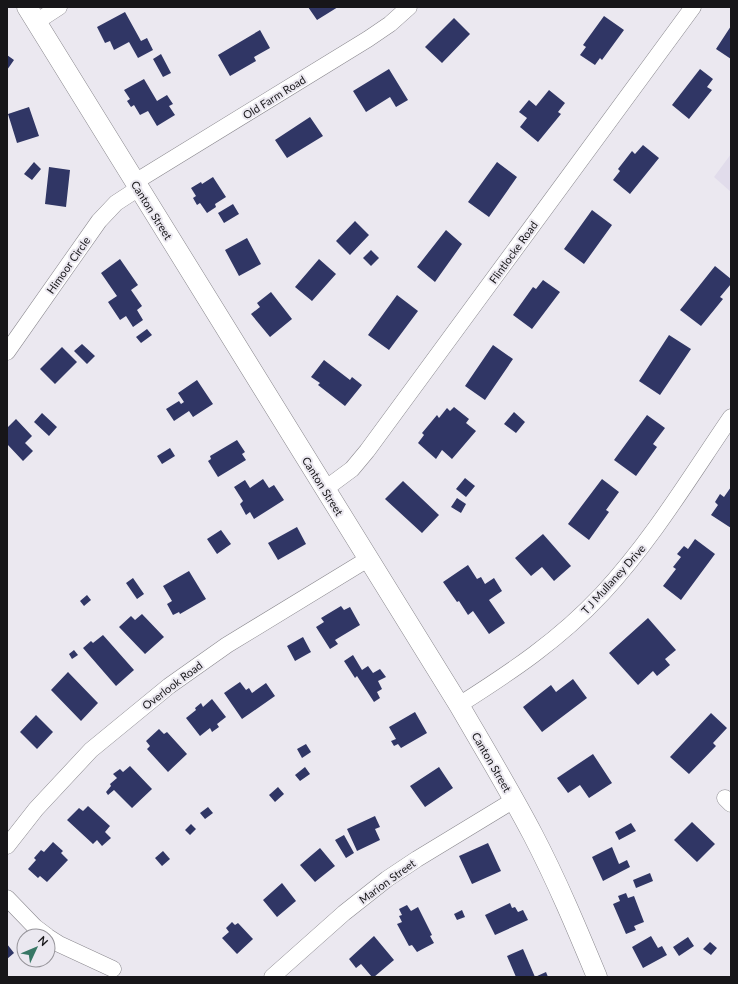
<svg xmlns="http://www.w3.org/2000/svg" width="738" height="984" font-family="Lato,sans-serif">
<rect width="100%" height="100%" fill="#ebe8f0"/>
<!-- built -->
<path fill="#e1dceb" d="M731 154V192L714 177Z"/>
<!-- building -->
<path fill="#303665" d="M308 7H338L317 20Z
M125 12 141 41 147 38 153 50 138 58 129 42 114 50 110 41 105 43 97 27Z
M604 16 624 30 602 60 600 58 595 65 580 55 586 47 583 45Z
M454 18 470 34 442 63 425 47Z
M731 26V59L716 49Z
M260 30 270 48 254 57 256 61 230 76 218 55Z
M161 54 171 73 163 77 153 59Z
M7 55 14 60 7 70Z
M389 69 408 100 396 107 390 97 366 112 353 91Z
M700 69 713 79 707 87 712 90 689 119 672 105Z
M144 79 157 101 167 95 173 104 169 106 175 115 157 126 148 111 140 115 134 105 131 107 127 101 130 99 124 90Z
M549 90 565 103 558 112 561 114 538 142 520 127 527 118 519 112 529 100 536 106Z
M29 107 39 136 17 143 8 114Z
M310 117 323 136 287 158 275 140Z
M643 145 659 158 630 194 613 180 620 171 618 169 632 151 635 154Z
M34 162 41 169 32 180 24 174Z
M497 162 517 177 489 217 468 202Z
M49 167 70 170 66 207 45 204Z
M213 177 226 197 215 204 216 207 207 213 200 203 197 205 193 198 196 196 191 188 201 182 202 184Z
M233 204 239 214 224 223 218 213Z
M592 210 612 225 584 264 564 249Z
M355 221 369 235 350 255 336 241Z
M446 230 462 244 435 282 417 267Z
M247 238 261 264 239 276 225 250Z
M371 250 379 258 371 266 363 258Z
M120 259 138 285 131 290 142 306 137 310 143 320 133 327 126 316 120 320 108 302 117 296 101 273Z
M319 259 336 274 312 301 295 287Z
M715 266 731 279V284L720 297 723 299 701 326 680 310Z
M543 280 560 292 532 329 513 315 533 287 536 289Z
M271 292 292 319 270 337 251 314 260 307 257 303Z
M397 295 418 311 389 350 368 335Z
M147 329 152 335 141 343 136 337Z
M669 335 691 349 660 395 639 381Z
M82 344 95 356 87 364 74 351Z
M493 345 513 359 485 400 465 386Z
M62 347 77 362 55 384 40 369Z
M324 360 350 380 352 377 362 385 345 406 318 385 320 383 311 377Z
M197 380 213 404 193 417 189 411 174 421 166 409 179 401 181 404 184 402 178 393Z
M454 407 469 419 466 423 476 431 452 459 442 450 436 459 418 443 424 435 422 433 437 415 439 418 447 408 450 411Z
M514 412 525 422 516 433 504 424Z
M42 413 57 427 49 436 34 422Z
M647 415 665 428 653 444 657 447 636 476 614 460Z
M16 419 32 436 25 443 33 451 23 461 7 444V428Z
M237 440 245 452 242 454 246 460 218 477 208 461 211 459 210 456Z
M170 448 175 456 162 464 157 456Z
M465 478 475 486 466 497 456 489Z
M263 479 269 488 274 485 284 500 254 519 250 512 246 515 240 504 243 501 234 487 245 480 250 488Z
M602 479 619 492 606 510 609 512 589 540 568 524Z
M403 481 439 515 422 533 385 499Z
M731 487V528L711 515 718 505 715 502 720 494 724 497Z
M457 498 466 504 461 513 451 507Z
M297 527 306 544 278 560 268 543Z
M221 530 231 544 217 554 207 539Z
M543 534 571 566 554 581 542 567 531 576 515 558Z
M695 539 715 554 681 600 663 586 676 569 673 567 681 557 677 554 684 546 688 549Z
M468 565 477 579 481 577 485 584 494 578 502 591 489 600 505 623 489 634 473 611 468 615 459 601 457 602 443 582Z
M189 571 206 599 180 614 179 612 173 615 167 604 172 601 163 586Z
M133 578 144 594 137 599 126 583Z
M87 595 91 600 84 606 80 601Z
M341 606 344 610 350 607 360 625 335 640 338 644 330 649 316 627 324 622 321 618Z
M142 614 164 637 145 654 119 627 131 616 135 620Z
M648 618 676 650 665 659 670 665 657 676 653 671 638 685 609 653Z
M103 635 134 670 116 686 83 648 91 641 93 643Z
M303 637 311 652 295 661 287 646Z
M74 650 78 655 72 659 69 654Z
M353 655 362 670 368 666 373 673 380 669 386 677 378 681 382 689 377 692 380 698 374 702 357 676 355 678 344 661Z
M68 672 98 703 81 721 51 690Z
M573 679 587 698 542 732 523 707 551 685 556 692Z
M240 682 246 690 249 688 252 693 266 683 275 696 242 719 224 693Z
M212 699 226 717 217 724 219 727 212 732 210 728 200 736 186 718 196 710 195 708 201 703 203 707Z
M415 712 427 733 401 748 398 744 394 746 391 741 396 739 389 727Z
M711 713 727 728 713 743 716 746 689 774 670 757Z
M36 715 53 732 37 749 20 732Z
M159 729 164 734 167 732 187 754 168 772 147 749 150 746 146 741Z
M306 744 311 752 302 758 297 749Z
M593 754 612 783 589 798 580 785 568 793 557 778Z
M130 766 152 789 132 808 114 790 108 795 106 792 111 786 110 784 117 778 113 774 120 769 123 772Z
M305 767 310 774 300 781 295 775Z
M439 767 453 788 425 807 410 786Z
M278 787 284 794 275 802 269 795Z
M88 806 110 826 105 832 111 838 102 846 97 840 93 844 67 820 79 808 83 811Z
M208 807 213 813 205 819 200 813Z
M375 816 380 827 375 829 380 840 357 851 347 829Z
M692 822 715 844 697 862 674 840Z
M631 823 636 831 619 840 615 832Z
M191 824 196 829 190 835 185 830Z
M344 835 354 853 346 858 335 840Z
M53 842 63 851 61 853 68 860 47 882 40 876 38 878 28 869 36 860 34 858 41 850 44 852Z
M488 843 501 871 472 884 459 856Z
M612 847 619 864 627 860 630 867 603 881 592 857Z
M320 848 335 866 315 882 300 865Z
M163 851 170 859 162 866 155 858Z
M650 873 653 881 636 888 633 880Z
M282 883 296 901 277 917 263 900Z
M626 893 628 898 634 896 644 922 634 926 636 930 626 934 613 904 620 901 618 896Z
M510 903 512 908 515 907 518 912 523 910 528 920 495 935 485 915Z
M407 905 411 911 418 907 432 935 430 936 434 943 417 952 412 945 409 946 397 924 402 922 399 916 402 915 399 909Z
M462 910 465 917 457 920 454 914Z
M232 922 235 925 238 923 253 939 237 954 222 938 229 932 226 928Z
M374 936 394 960 374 977H372L361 964 356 968 349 959Z
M651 936 658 948 662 946 667 955 643 968 632 947Z
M688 937 694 946 679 956 673 947Z
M710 942 717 948 711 955 703 949Z
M7 944 14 953 7 959Z
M523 949 535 977 546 972 548 977H516L507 956Z"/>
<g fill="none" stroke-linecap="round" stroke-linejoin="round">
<defs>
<path id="minor" d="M36 22 59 7
M135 182 368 39 390 24 409 7
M7 352 99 221 116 203 139 188
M325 489 352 469 367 451 693 7
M459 705C511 672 559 640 602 594 652 540 690 477 731 417
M725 798 731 804
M7 846 36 809 91 750 169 686 227 645 368 559
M7 898 35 927 47 936
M48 937 59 944 113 969
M272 977 344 913 387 879 417 859 514 800"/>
<path id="tertiary" d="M27 7 459 705C484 748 510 791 533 835 557 881 577 929 597 977"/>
</defs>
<!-- minor casing -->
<use href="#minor" stroke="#8a888e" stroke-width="17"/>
<!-- tertiary casing -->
<use href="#tertiary" stroke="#8a888e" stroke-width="21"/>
<!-- minor -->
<use href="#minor" stroke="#fff" stroke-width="16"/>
<!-- tertiary -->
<use href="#tertiary" stroke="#fff" stroke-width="20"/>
</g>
<g text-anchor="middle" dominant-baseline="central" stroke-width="4" stroke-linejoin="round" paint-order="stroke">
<!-- street labels -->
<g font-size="11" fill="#171619" stroke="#ebe8f0">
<text transform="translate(274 97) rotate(-32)">Old Farm Road</text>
<text transform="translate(152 210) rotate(58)">Canton Street</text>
<text transform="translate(513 252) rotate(-54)">Flintlocke Road</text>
<text transform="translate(68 265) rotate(-55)">Himoor Circle</text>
<text transform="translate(323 486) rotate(58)">Canton Street</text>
<text transform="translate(613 579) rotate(-48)">T J Mullaney Drive</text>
<text transform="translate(172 685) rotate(-37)">Overlook Road</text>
<text transform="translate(492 762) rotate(60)">Canton Street</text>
<text transform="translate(387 881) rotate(-36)">Marion Street</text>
</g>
</g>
<!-- border -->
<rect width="738" height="984" fill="none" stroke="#171619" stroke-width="16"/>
<!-- north arrow -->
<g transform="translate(36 948) rotate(46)"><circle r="19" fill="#ebe8f0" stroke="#96949a"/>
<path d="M0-3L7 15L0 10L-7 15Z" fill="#387765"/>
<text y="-6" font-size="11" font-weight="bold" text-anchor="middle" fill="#171619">N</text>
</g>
</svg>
